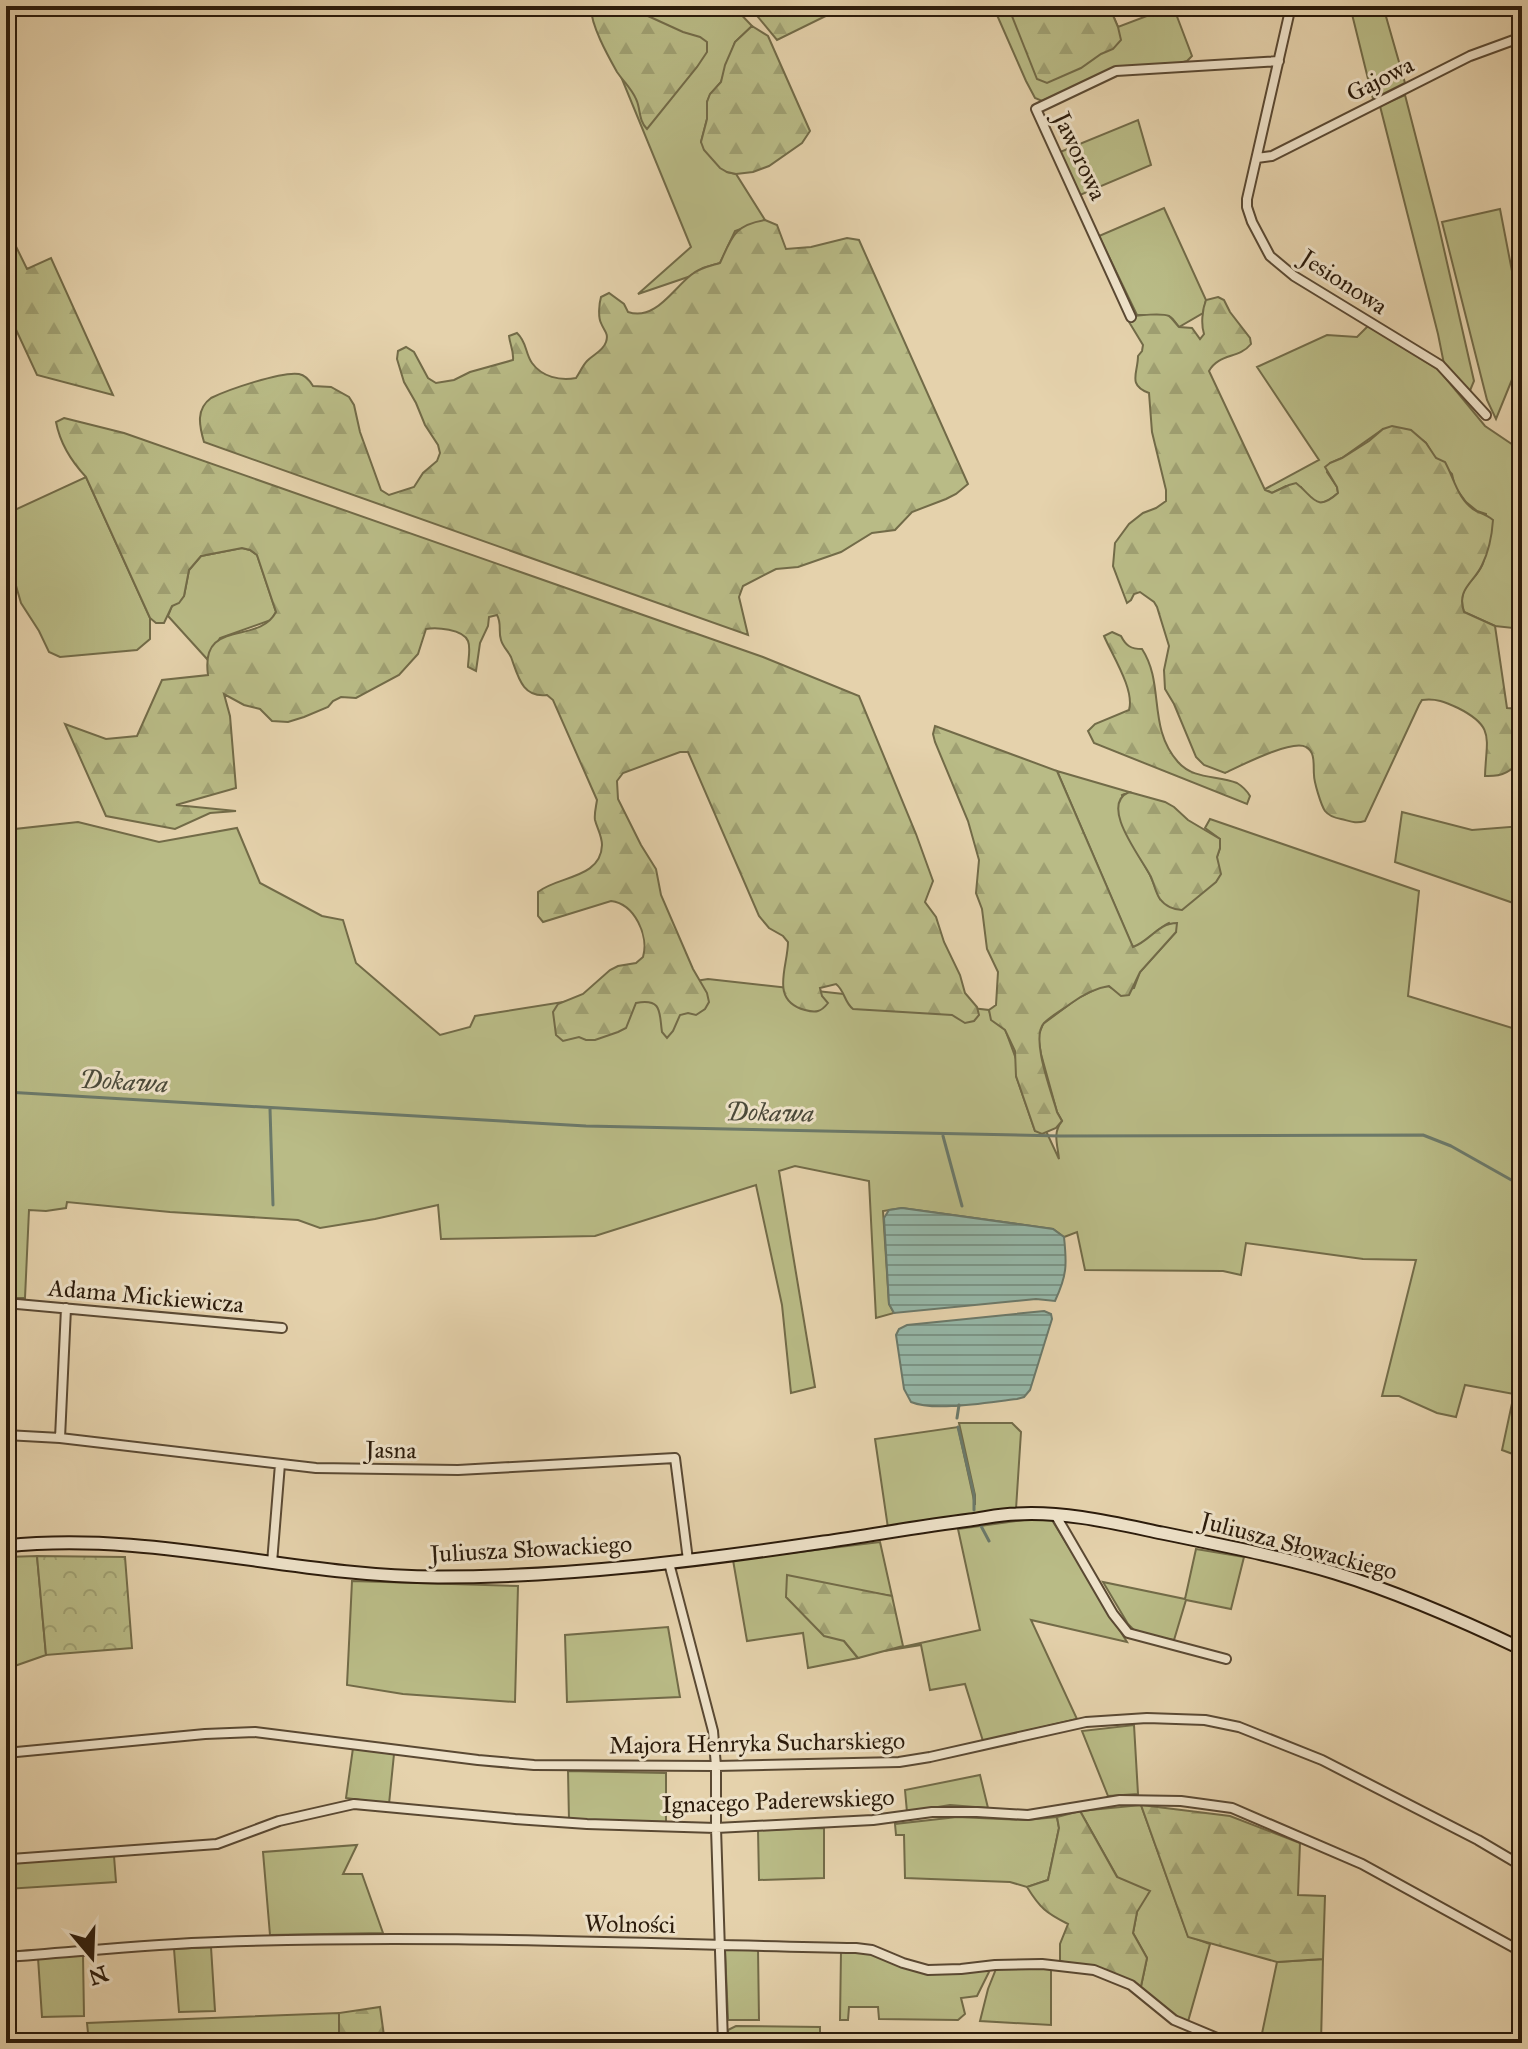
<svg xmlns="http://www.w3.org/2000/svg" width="1528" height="2049" font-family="'IM FELL Great Primer',serif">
<defs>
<pattern id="forest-firs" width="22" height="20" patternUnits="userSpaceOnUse" patternTransform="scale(2)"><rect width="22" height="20" fill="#b9bb86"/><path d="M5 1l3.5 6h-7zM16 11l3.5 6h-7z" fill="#9fa072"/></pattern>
<pattern id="park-crowns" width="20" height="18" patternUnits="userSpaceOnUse" patternTransform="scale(2)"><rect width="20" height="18" fill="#b9bb86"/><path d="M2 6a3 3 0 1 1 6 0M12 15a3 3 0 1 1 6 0" fill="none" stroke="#9fa072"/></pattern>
<pattern id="water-rules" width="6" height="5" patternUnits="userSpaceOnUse" patternTransform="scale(2)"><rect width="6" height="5" fill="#96b8a9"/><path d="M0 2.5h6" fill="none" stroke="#7b9588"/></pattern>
</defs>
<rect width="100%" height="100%" fill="#e5d2ac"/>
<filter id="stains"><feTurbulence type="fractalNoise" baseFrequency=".0025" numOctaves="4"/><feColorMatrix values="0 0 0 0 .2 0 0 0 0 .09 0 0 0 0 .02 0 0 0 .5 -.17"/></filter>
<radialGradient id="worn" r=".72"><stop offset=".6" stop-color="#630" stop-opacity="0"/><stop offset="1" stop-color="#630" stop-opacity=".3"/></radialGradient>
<!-- grass -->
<path fill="#b9bb86" stroke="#726b48" stroke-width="2" d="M592 6H733L752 26 735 42 721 82 710 95 707 102V119L701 142 727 172 736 174 765 220 735 231 720 263 703 268 688 277 638 294 691 247Z
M993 6H1109L1118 27 1173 6 1192 56 1187 61 1176 64 1117 68 1042 101 1035 98 1026 81Z
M1350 6H1383L1405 83 1373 99Z
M1405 95 1438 223 1474 381 1469 393 1444 364 1438 334 1380 106Z
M1138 120 1151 165 1080 195 1060 152Z
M1164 208 1206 300 1203 313 1179 327C1176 324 1174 319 1170 317 1166 314 1145 315 1137 315L1099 236Z
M1500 209 1522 323V355L1496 419 1487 400 1442 222Z
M1368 326 1439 370 1485 426 1522 451V629L1495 626 1464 612C1455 584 1479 581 1484 560 1488 546 1486 528 1486 514L1477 511 1466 502 1455 487 1452 474 1433 455 1426 443 1422 440 1383 429 1342 458 1330 463 1327 472 1337 487 1338 493C1321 508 1314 506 1301 487L1286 486 1272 493 1265 489 1319 460 1257 367 1327 335 1357 337Z
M86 477 150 618V639L137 650 60 657 49 652 39 631 21 603 6 551V514Z
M242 548 250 550 257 555 276 612 271 620 220 638 207 659 168 616 172 606 184 596 189 570 201 556Z
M1057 771 1129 792 1122 795 1138 854 1150 875 1160 899 1217 857 1220 848V839L1205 828 1210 819 1419 891 1408 996 1522 1031 1521 1457 1502 1450 1514 1394 1465 1385 1456 1417 1437 1413 1399 1396H1382L1416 1260 1363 1259 1246 1243 1241 1275 1223 1271 1085 1270 1077 1232 1064 1237 1053 1229 902 1208 883 1211 889 1304 894 1313 876 1318 869 1181 795 1166 779 1171 815 1387 791 1393 782 1305 756 1185 595 1236 441 1239 438 1205 375 1219 320 1228 298 1220 170 1212 67 1202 66 1208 46 1211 29 1210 25 1298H6V830L78 822 159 842 237 828 260 883 322 916 343 920 356 963 440 1035 470 1027 475 1016 708 979 989 1010 992 1020 1005 1029 1016 1059V1076L1035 1131H1046L1059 1159C1058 1146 1052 1133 1062 1121L1057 1112 1041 1054 1038 1036 1043 1024 1078 998 1100 987 1108 986 1115 990 1134 988 1140 972 1176 932 1169 923C1155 930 1147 942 1133 948Z
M1402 812 1472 830 1522 826V906L1395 862Z
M959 1423H1012L1021 1432 1016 1509 977 1513 888 1528 875 1439 958 1427 975 1505V1495Z
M1024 1520H1052L1127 1642 1031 1620 1077 1719 983 1741 965 1684 930 1690 921 1645 884 1651 980 1630 958 1529Z
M880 1542 892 1596 854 1590 844 1641 858 1658 808 1668 803 1633 747 1641 733 1560Z
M1196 1549 1244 1557 1231 1609 1186 1600 1174 1640 1137 1633 1128 1624 1103 1582 1185 1599Z
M37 1556 46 1655 6 1669V1557Z
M352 1581 518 1586 515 1702 403 1694 347 1685Z
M668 1627 680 1697 567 1702 565 1635Z
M1134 1725 1138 1794 1108 1796 1082 1731Z
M353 1748 394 1754 389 1804 346 1798Z
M568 1771 666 1773V1822L569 1820Z
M980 1775 988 1808 950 1805 907 1812 905 1790Z
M1141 1805 1188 1936 1210 1944 1187 2025 1140 1991 1147 1958 1133 1933 1137 1912 1080 1811Z
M957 1817 1026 1820 1057 1817 1059 1828 1048 1880 1027 1887 1010 1882 905 1878 904 1835H896L895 1824Z
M824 1828V1878L759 1880 758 1830Z
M357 1845 343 1874H362L383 1933 270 1935 263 1852Z
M114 1856 116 1882 6 1889V1863Z
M211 1947 215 2011 179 2012 174 1949Z
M758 1949 759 2020H728L725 1950Z
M841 1951 872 1954 912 1970 927 1973 987 1970 989 1972 977 1996 961 1998 965 2014 958 2020 879 2019 878 2007H849L848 2020H840Z
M83 1955 84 2016 42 2017 38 1958Z
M1323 1959 1321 2043H1260L1277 1962Z
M996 1969H1051V2025L980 2021 988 1989Z
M339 2013V2043H135L134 2041 89 2043 87 2023Z
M736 2026 820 2027V2043H727L728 2030Z"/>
<!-- forest -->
<path fill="url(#forest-firs)" stroke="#726b48" stroke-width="2" d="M591 6H632L648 16 683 32 700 37 707 42V52L697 67 647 129C638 120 641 109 636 99 632 89 623 81 617 72 608 56 590 24 591 6Z
M749 6H846L777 40Z
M1008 6H1109L1118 27 1121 40 1113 49 1101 54 1081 68 1047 83 1037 79Z
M752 26 768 36 810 131 802 143 769 166 753 172 736 174 727 172 720 168 704 150 701 142 707 119V102L710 94 721 82 725 65 735 42Z
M765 220 777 225 786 249 811 247 847 238 859 240 968 484 956 494 946 499 912 512 895 530 872 533 841 552 798 567 776 569 743 586 739 597 748 635 204 442C199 425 196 409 211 398 227 390 282 371 299 374 305 375 310 381 313 386L331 387 349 397 354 405 360 432 381 490 389 495 414 487 423 473 437 461 440 453 438 445 425 425 416 403 404 382 397 359 398 351 406 347 414 352 428 378 436 383 454 380 470 372 513 360C514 351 510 345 509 336L517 333C527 342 525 353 532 363 542 377 560 381 576 378 580 372 583 365 587 361 594 354 603 351 606 342 609 333 604 331 601 323 598 317 599 304 601 297L609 293 624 304 628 312C655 321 672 290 691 275 699 268 710 266 720 263 732 237 734 225 765 220Z
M6 226 27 269 51 258 113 395 37 375 6 308Z
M1218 297 1224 300 1230 312 1250 338 1251 344C1239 359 1219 353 1209 371L1265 490 1272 493 1289 485 1296 483C1314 497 1316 513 1338 493L1337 487 1325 467 1330 463 1342 458 1369 441 1383 429 1392 426 1411 430 1426 443 1436 458 1445 462C1454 478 1458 501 1476 511 1483 514 1487 515 1493 520 1492 535 1489 551 1482 565 1474 583 1456 589 1464 612L1495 626 1507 708 1522 709C1522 742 1528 778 1485 776 1486 739 1496 727 1458 708 1445 702 1436 698 1422 700L1419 705 1365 821C1355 824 1350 821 1341 819 1335 818 1329 816 1325 811 1321 805 1314 782 1314 775 1313 766 1316 752 1306 747 1292 739 1240 766 1225 773L1204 765 1196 757 1174 704 1165 689 1164 670 1169 646 1157 607 1154 602 1140 592 1134 594 1131 600 1127 603 1113 566 1115 543 1129 524 1143 513 1156 508 1166 501V490L1152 432 1149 393C1127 385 1138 373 1138 356L1142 351 1143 345 1129 322 1131 317C1137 315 1163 313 1169 316 1171 317 1177 325 1179 327L1192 328 1200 339 1204 334C1201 325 1202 310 1206 300Z
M64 418 124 433 763 657 859 696 916 834 933 881 925 902 936 917 944 942 960 975 965 993 977 1007 979 1015 974 1021 965 1023 952 1015 853 1009C844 1002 845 991 836 984L820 988 822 996 828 1003C821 1012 816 1013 805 1010 769 1000 788 967 788 942L783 936 769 928 759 916 688 752H680L623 773 617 781 618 799 641 845 656 869 661 895 693 969 707 993 709 1002 705 1009 696 1015 688 1013 680 1015 673 1031 667 1038 662 1032C659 1013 663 998 636 1003L626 1028 618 1032 595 1040H586L579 1037 563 1041 556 1035 553 1012 558 1004 583 994 610 970 618 966 636 963 643 957C649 936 635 904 611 901L543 922 538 916V892C557 876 601 879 602 845 602 836 597 828 595 820 594 814 596 807 597 800L553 700 547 695C522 698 518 676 511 657 508 651 503 647 501 640 498 631 502 624 497 615L489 617 488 626 480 643 476 671 468 667C468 660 471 648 468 641 463 629 436 627 426 629L418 654 399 675 356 698 341 697 333 701 328 707 304 717 288 722 272 721 260 709 244 705 224 694 230 716 236 788 176 805 236 811 210 813 175 829 106 816 65 724 106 739 137 736 162 680 208 675C200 617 258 646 276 612L257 555 250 550 242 548 201 556 189 570 184 596 179 603 172 606 164 623H156L150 618 86 477C71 461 60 443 56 422Z
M1112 632 1121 636C1126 646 1131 649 1142 649 1165 684 1147 727 1178 762 1194 780 1217 775 1237 783 1242 786 1247 791 1250 796L1247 804 1094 743 1088 731 1095 724 1129 710C1135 690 1112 655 1104 636Z
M935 726 1057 771 1133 947C1150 941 1158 923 1177 923L1176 932 1140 972 1129 995 1121 996 1109 986C1095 988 1081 996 1070 1004 1062 1010 1051 1016 1044 1023 1030 1038 1052 1093 1057 1112L1062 1121 1056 1128 1042 1134 1035 1131 1016 1076 1015 1051 1005 1030 991 1020 989 1010 996 1005 998 972 987 949 982 909 976 893 979 860 968 821 935 742 933 734Z
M1129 792 1165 802 1174 807 1188 820 1220 839V848L1217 857 1221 874 1216 882 1182 910C1174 910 1165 906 1160 899 1155 892 1154 882 1150 875 1140 856 1099 805 1129 792Z
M787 1575 892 1596 903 1646 858 1658 844 1641 824 1636 786 1597Z
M1141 1805 1230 1816 1300 1843 1298 1895 1325 1896 1323 1959 1277 1962 1188 1937Z
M1080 1811 1117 1877 1150 1891 1137 1912 1133 1933 1147 1958 1140 1991 1094 1970 1060 1961V1944L1068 1924C1046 1913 1040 1908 1027 1887L1048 1880 1059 1828 1057 1817Z
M380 2007 385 2043H339V2013Z"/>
<!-- park -->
<path fill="url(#park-crowns)" stroke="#726b48" stroke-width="2" d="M37 1556 125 1557 132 1648 46 1655Z"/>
<!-- water -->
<path fill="url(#water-rules)" stroke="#6b796a" stroke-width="2" d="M902 1208 1053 1229 1064 1237C1067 1265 1067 1275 1055 1301L1036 1299 894 1313 889 1304 884 1218 889 1210Z
M1044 1311 1051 1314 1052 1319 1030 1390 1024 1397 1017 1399C989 1402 935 1412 911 1402L904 1389 896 1335 899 1329 907 1325Z"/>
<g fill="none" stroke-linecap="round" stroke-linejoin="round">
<!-- stream -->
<path stroke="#6b796a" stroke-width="3" d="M6 1092 586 1126 1060 1136 1423 1135 1451 1146 1522 1186
M270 1109 273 1205
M943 1136 962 1206
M957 1418 959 1405
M958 1427 974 1495V1510
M980 1524 989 1541"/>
<defs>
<path id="street" d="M1291 6 1247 199V207L1252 222 1270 256 1294 276 1440 365 1486 415
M1257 158 1272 156 1470 56 1522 37
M1131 317 1036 109 1116 71 1279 61
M6 1303 282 1328
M6 1435 60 1438 316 1468 458 1470 675 1458 688 1560
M60 1438 66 1308
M1056 1516 1113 1614 1128 1633 1226 1659
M272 1563 280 1464
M669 1563 713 1731 716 1766V1828L723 2043
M6 1753 205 1734 255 1732 478 1760 534 1765 716 1766 899 1762 930 1757 1086 1722 1147 1718 1205 1720 1239 1727 1322 1760 1478 1840 1522 1866
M6 1858 11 1859 217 1844 279 1821 354 1804 515 1819 587 1824 716 1828 873 1820 932 1812H977L1028 1815 1120 1800 1181 1801 1232 1808 1362 1864 1522 1952
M6 1957C77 1952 147 1944 218 1942 431 1934 644 1944 856 1948L872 1950 903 1963 928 1970 961 1969 995 1965 1042 1964 1094 1970 1131 1985 1174 2020 1229 2043"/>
<path id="secondary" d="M6 1546C151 1530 294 1577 438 1577 569 1577 695 1561 824 1542 873 1535 921 1526 970 1520 985 1518 1001 1514 1016 1514 1065 1511 1114 1523 1162 1533 1220 1545 1279 1556 1335 1573 1400 1593 1461 1620 1522 1649"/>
</defs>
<!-- street casing -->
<use href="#street" stroke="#5a4933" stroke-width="12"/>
<!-- secondary casing -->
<use href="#secondary" stroke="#2b1b0b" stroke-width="15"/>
<!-- street -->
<use href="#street" stroke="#eee2c9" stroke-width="8"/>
<!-- secondary -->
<use href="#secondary" stroke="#eee2c9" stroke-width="11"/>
</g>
<g text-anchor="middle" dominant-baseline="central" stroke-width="6" stroke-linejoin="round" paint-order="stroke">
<!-- street labels -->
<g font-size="24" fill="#2b1b0b" stroke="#eee2c9">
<text transform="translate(1380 79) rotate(-27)">Gajowa</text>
<text transform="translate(1080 156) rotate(65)">Jaworowa</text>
<text transform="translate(1344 282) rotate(33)">Jesionowa</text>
<text transform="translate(146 1296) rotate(5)">Adama Mickiewicza</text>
<text transform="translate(391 1450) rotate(1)">Jasna</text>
<text transform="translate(1299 1546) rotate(15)">Juliusza Słowackiego</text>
<text transform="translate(531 1549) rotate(-3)">Juliusza Słowackiego</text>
<text transform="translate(757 1743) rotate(-1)">Majora Henryka Sucharskiego</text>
<text transform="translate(778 1801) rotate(-2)">Ignacego Paderewskiego</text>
<text transform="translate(630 1924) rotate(1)">Wolności</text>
</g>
<!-- water labels -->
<g font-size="26" font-style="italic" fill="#4b4a3a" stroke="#eee2c9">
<text transform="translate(124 1081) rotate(3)">Dokawa</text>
<text transform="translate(770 1112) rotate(1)">Dokawa</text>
</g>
</g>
<!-- margin -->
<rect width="1528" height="2049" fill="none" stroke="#e5d2ac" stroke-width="32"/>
<rect x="8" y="8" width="1512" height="2033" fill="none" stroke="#2b1b0b" stroke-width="4"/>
<rect x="16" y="16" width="1496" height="2017" fill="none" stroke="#2b1b0b" stroke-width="2"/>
<!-- north arrow -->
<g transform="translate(92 1957) rotate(161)" stroke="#eee2c9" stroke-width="6" paint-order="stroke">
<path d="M0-6L14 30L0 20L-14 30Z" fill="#2b1b0b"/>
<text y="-12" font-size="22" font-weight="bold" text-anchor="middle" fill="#2b1b0b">N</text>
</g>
<rect width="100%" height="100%" filter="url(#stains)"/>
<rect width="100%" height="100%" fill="url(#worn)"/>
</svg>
